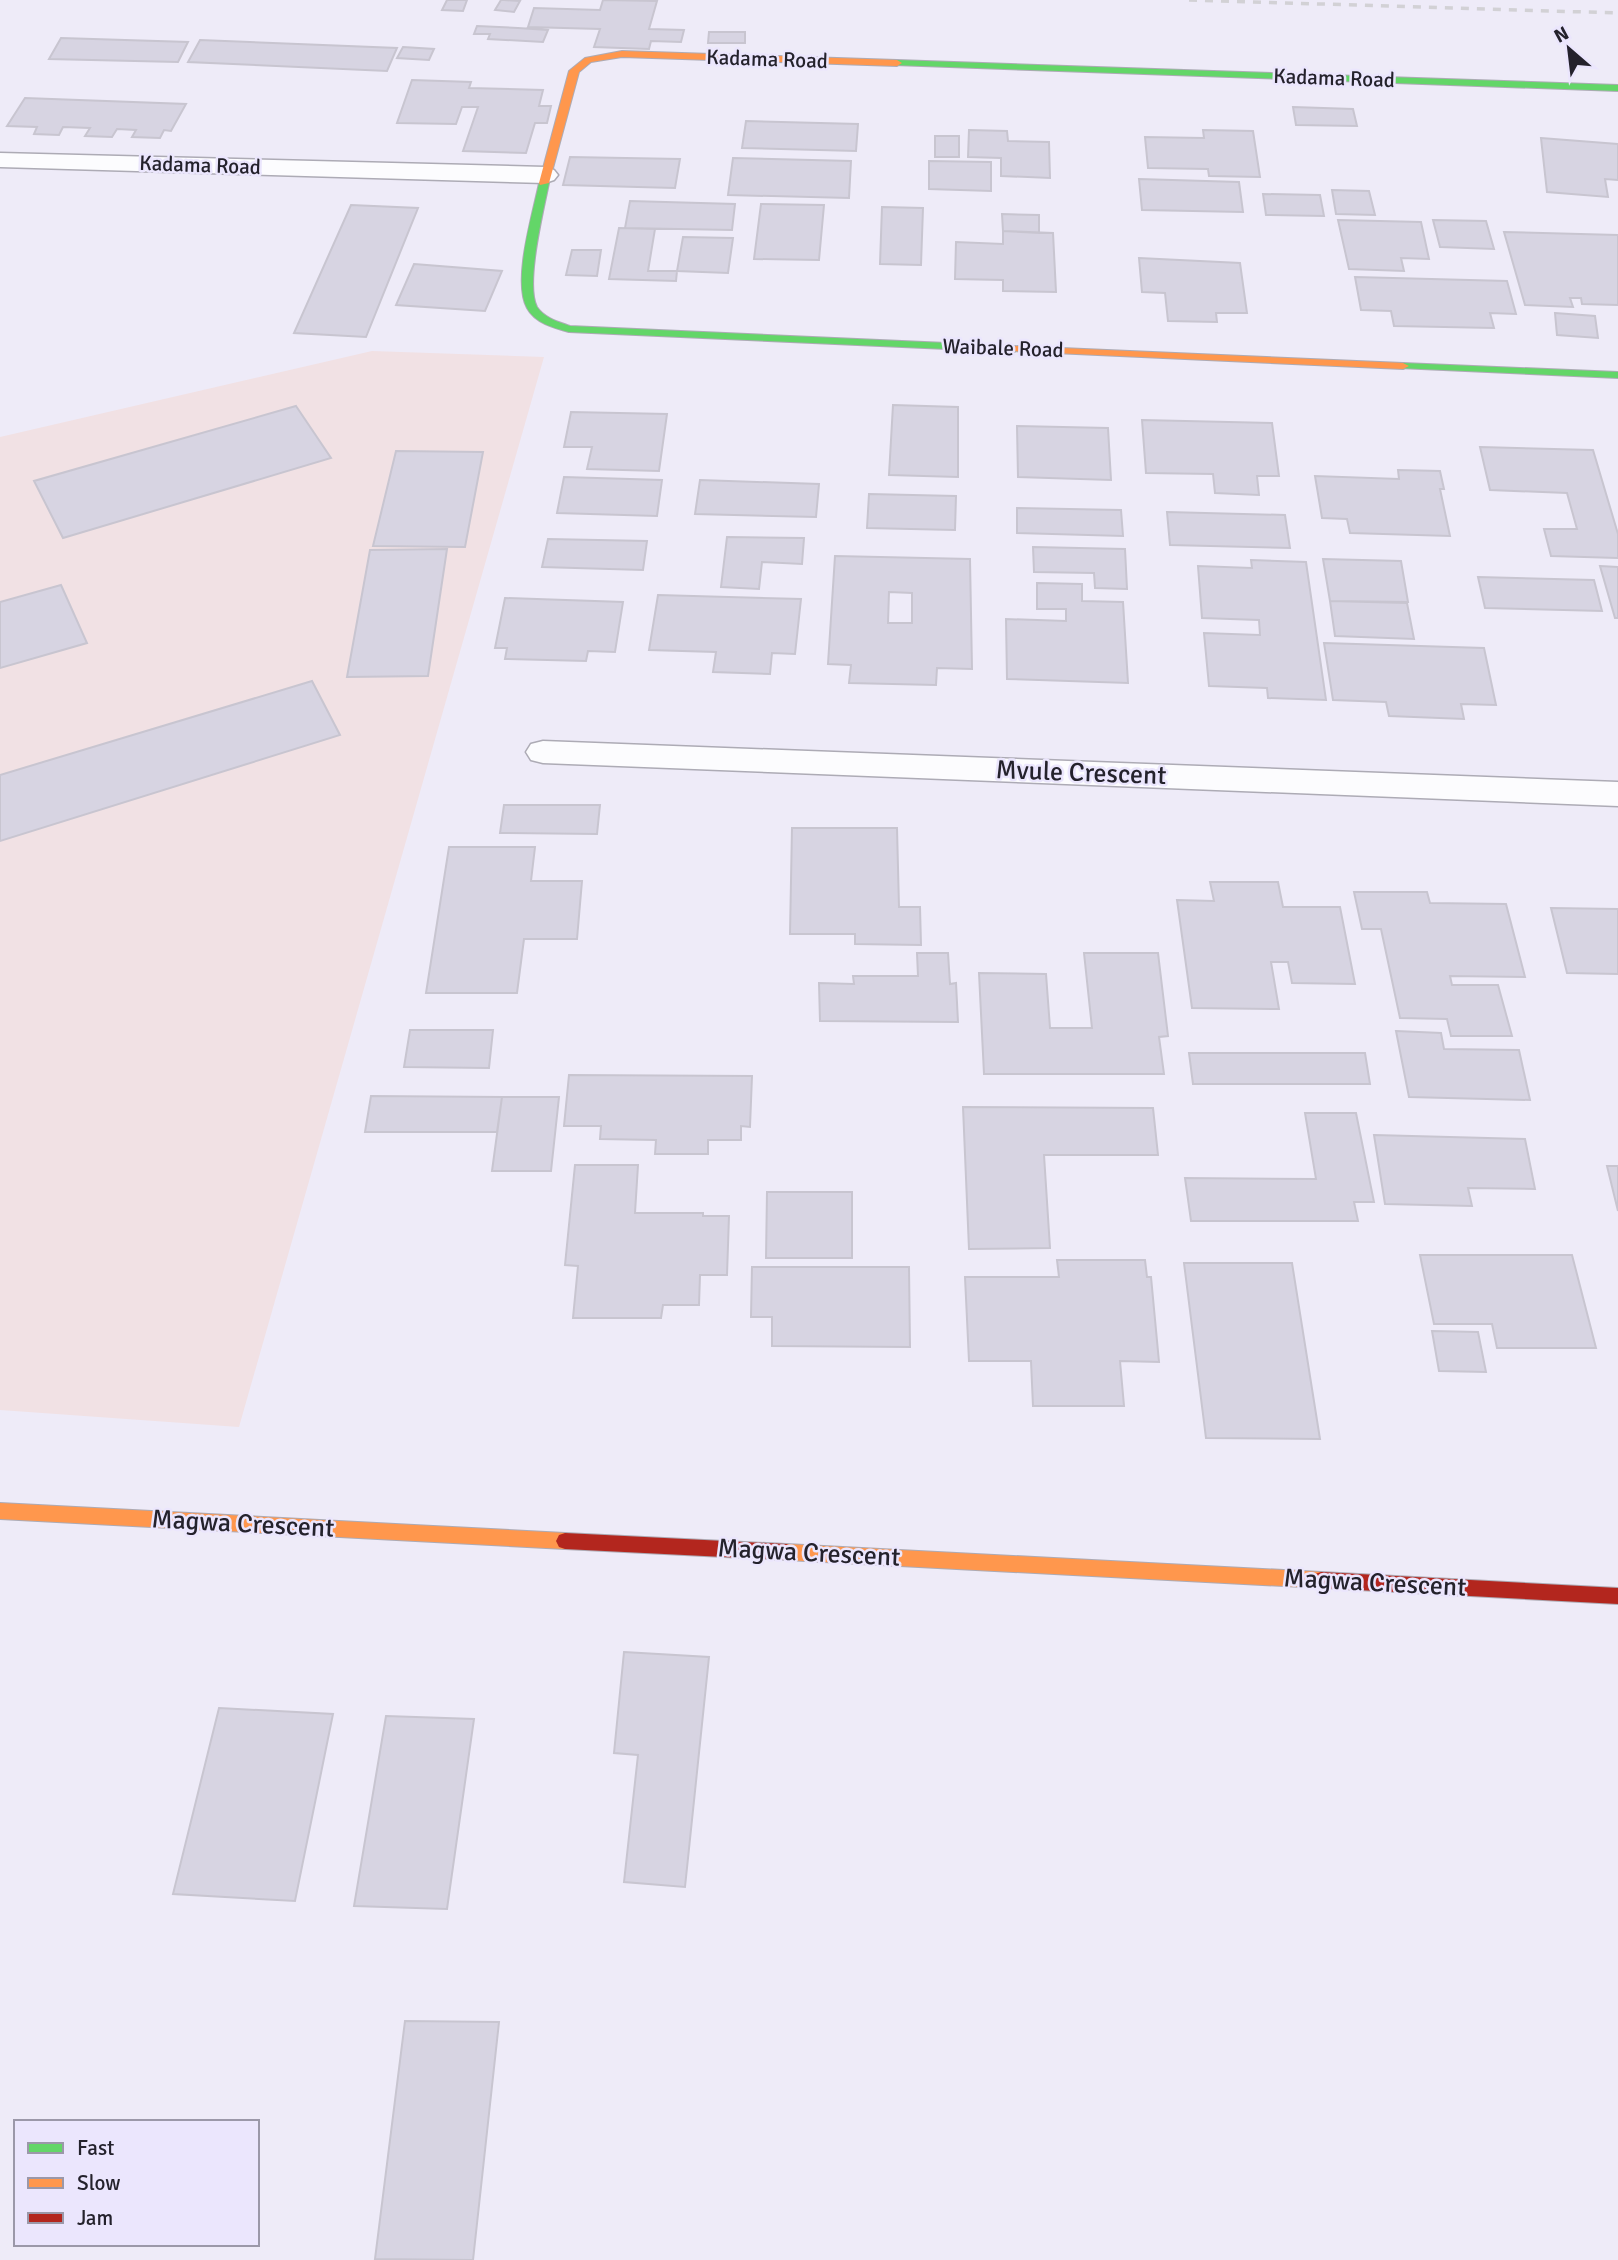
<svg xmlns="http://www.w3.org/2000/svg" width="1618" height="2260" font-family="Signika,sans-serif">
<rect width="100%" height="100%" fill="#eeebf8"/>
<!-- education -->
<path fill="#f1e1e4" d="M372 351 544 357 239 1427 0 1410V437Z"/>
<!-- building -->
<path fill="#d7d4e2" stroke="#c8c5d0" stroke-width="2" fill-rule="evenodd" d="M447 0H467L463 11 442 10Z
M501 0H504L520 1 514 12 495 10Z
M603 0 657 1 649 29 684 30 681 42 651 41 649 49 594 47 600 29 528 27 534 8 600 10Z
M477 26 518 28 548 30 543 42 488 39 490 34H474Z
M709 32H745V43H708Z
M61 38 188 42 178 62 49 59Z
M200 40 397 48 387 71 188 62Z
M403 47 434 49 429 60 397 58Z
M412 80 471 82 469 88 543 90 539 106H551L547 123H535L526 153 463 151 478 107H462L456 124 397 123Z
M25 98 186 104 171 131 164 130 160 138 132 137 136 130 117 129 112 137 85 136 90 128 63 127 59 135 34 134 37 127 7 126Z
M1293 107 1353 109 1357 126 1296 125Z
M746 121 858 124 856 151 742 148Z
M969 130 1007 131 1008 141 1049 142 1050 178 1001 176V158L968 157Z
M1203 130 1253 131 1260 177 1209 176 1208 169 1148 168 1145 137 1204 138Z
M935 136H959V157H935Z
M1541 138 1618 144V180L1605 179 1608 197 1547 192Z
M570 157 680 159 675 188 563 185Z
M733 158 851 161 849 198 728 195Z
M929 161 991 162V191L929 189Z
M1139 179 1239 182 1243 212 1142 210Z
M1332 190 1369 191 1375 215 1336 214Z
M1263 194 1320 195 1324 216 1266 215Z
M630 201 735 204 732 230 625 228Z
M761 204 824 205 819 260 754 259Z
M351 205 418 208 366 337 294 333Z
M882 207 923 208 921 265 880 264Z
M1002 214 1039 215V233L1003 231Z
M1338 220 1421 222 1429 259 1401 258 1404 271 1349 269Z
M1433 220 1486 221 1494 249 1440 247Z
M619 228 655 229 648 271H677L676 281 609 279Z
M1003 231 1053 233 1056 292 1003 291V280L955 279 956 242 1003 244Z
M1504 232 1618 235V305L1582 304 1581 298H1570L1573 307 1525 305Z
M683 237 733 238 728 273 677 271Z
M572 250H601L597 276 566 275Z
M1139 258 1240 263 1247 313H1216L1217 322 1168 321 1165 293 1142 292Z
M414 264 502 271 485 311 396 305Z
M1355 277 1507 281 1516 314 1490 313 1494 328 1394 326 1391 311 1361 310Z
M1555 313 1595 316 1598 338 1557 335Z
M893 405 958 407V477L889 475Z
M296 406 331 458 63 538 34 481Z
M571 412 667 414 659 471 587 469 592 447H564Z
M1142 420 1272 423 1279 476H1257L1259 495 1215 493 1213 474 1146 473Z
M1017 426 1108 428 1111 480 1018 477Z
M1480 447 1593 450 1618 534V558L1551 556 1544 529H1577L1567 493 1490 490Z
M396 451 483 452 465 547 373 546Z
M1398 470 1440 471 1444 489H1440L1450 536 1350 533 1347 519 1322 518 1315 476 1399 479Z
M564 477 662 480 657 516 557 513Z
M700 480 819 484 816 517 695 514Z
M869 494 956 496 955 530 867 528Z
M1017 508 1121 510 1123 536 1017 533Z
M1167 512 1285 515 1290 548 1170 545Z
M727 537 804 538 802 564 762 562 759 589 721 587Z
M548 539 647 541 643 570 542 567Z
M1033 547 1125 549 1127 589 1095 588 1094 573 1034 572Z
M447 549 428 676 347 677 370 550Z
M835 556 970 559 972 669 937 668 936 685 849 683 851 665 828 664ZM889 592 912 593V623H888Z
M1323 559 1401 561 1408 602 1330 601Z
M1251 560 1306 562 1326 700 1268 698 1267 688 1209 686 1204 633 1260 635 1259 620 1202 618 1198 566 1252 568Z
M1600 566 1618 567V618H1615Z
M1478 577 1594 580 1602 611 1485 608Z
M1037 583 1082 584V601L1123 602 1128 683 1007 679 1006 619 1066 621V609H1037Z
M61 585 87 643 0 668V602Z
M658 595 801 599 795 654 772 653 770 674 713 672 716 652 649 650Z
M505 598 623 602 615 652 588 651 586 661 505 659 507 648H495Z
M1330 601 1407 603 1414 639 1335 636Z
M1324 643 1484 648 1496 705 1461 704 1464 719 1389 716 1386 702 1333 700Z
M312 681 340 735 0 841V775Z
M504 805H600L597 834 500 833Z
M792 828H897L899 907H920L921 945 855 944V934H790Z
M449 847H535L531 881H582L577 939H524L517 993H426Z
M1210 882H1278L1283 907H1340L1355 984 1292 983 1288 962H1271L1279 1009 1192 1008 1177 900 1214 901Z
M1354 892H1427L1430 903 1506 904 1525 977 1450 976 1452 985H1498L1512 1036H1451L1447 1019 1400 1018 1381 929H1362Z
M1551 908 1618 909V974L1567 973Z
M917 953H948L950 984 956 983 958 1022 820 1021 819 983 854 984 853 976H918Z
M1084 953H1158L1168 1036 1159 1037 1164 1074H984L979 973 1046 974 1050 1028H1092Z
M410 1030H493L489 1068 404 1067Z
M1396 1031 1441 1033 1444 1049 1519 1050 1530 1100 1409 1097Z
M1189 1053H1365L1370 1084H1193Z
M569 1075 752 1076 750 1127 741 1126V1140H708V1154H655L656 1140 600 1139 601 1126H564Z
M371 1096 502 1097 497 1132H365Z
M502 1097H559L551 1171H492Z
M963 1107 1153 1108 1158 1155H1044L1050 1248 969 1249Z
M1305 1113H1356L1374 1202H1354L1358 1221H1191L1185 1178 1316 1179Z
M1374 1135 1525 1139 1535 1189 1468 1188 1472 1206 1385 1204Z
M575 1165H638L635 1213H703V1216H729L727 1275H700L699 1305H663L661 1318H573L578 1266 565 1265Z
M1607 1166H1618V1211Z
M767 1192H852V1258H766Z
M1420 1255H1572L1596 1348H1497L1492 1324H1434Z
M1057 1260H1145L1147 1277H1151L1159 1362 1120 1361 1124 1406H1033L1031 1361H969L965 1277H1059Z
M1184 1263H1292L1320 1439 1206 1438Z
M752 1267H909L910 1347 772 1346V1317H751Z
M1432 1331 1478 1332 1486 1372 1439 1371Z
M624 1652 709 1657 685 1887 624 1882 638 1755 614 1753Z
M219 1708 333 1714 295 1901 173 1894Z
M386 1716 474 1719 447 1909 354 1906Z
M405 2021 499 2022 473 2260 375 2259Z"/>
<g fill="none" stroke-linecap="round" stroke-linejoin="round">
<defs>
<path id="street" d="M0 153 545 167 554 170 558 175 554 180 545 183 0 167Z
M543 741 1618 782V806L543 763 531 760 526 752 531 744Z"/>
<path id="fast" d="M897 60 1618 85V91L894 65V61Z
M544 180 549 183C544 209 525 284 537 307 544 318 559 322 570 326L1014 346 1020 349 1014 352 569 332C554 328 535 323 527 308 512 281 533 213 539 183Z
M1403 363 1618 372V378L1399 368V364Z"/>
<path id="slow" d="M622 51 897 60 902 63 897 66 622 57 591 62 579 72 549 183 540 185 539 183 569 71 585 58Z
M1014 346 1403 363 1409 366 1403 369 1010 351 1008 349Z
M0 1503 565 1533 571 1535 574 1541 571 1547 565 1549 0 1519Z
M786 1544 1321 1572 1327 1574 1330 1580 1327 1586 1321 1588 786 1560 780 1558 777 1552 780 1546Z"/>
<path id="jam" d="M565 1533 786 1544 792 1546 795 1552 792 1558 786 1560 565 1549 559 1547 556 1541 559 1535Z
M1321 1572 1618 1588V1604L1321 1588 1315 1586 1312 1580 1315 1574Z"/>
</defs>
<!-- street casing -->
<use href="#street" stroke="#adabb5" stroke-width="3"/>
<!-- fast casing -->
<use href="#fast" stroke="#adabb5" stroke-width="2"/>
<!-- slow casing -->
<use href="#slow" stroke="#adabb5" stroke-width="2"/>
<!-- jam casing -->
<use href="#jam" stroke="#adabb5" stroke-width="2"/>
<!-- street -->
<use href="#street" fill="#fcfcfe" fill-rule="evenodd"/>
<!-- fast -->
<use href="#fast" fill="#63d668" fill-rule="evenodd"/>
<!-- slow -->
<use href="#slow" fill="#ff974d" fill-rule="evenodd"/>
<!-- jam -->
<use href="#jam" fill="#b3261e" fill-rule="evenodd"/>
<!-- rail -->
<path stroke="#d2d1d5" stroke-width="3.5" stroke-dasharray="8 8" stroke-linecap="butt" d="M1189 0 1618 13"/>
</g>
<g text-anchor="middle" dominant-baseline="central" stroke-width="5" stroke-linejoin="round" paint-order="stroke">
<!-- far-street labels -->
<g font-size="21" fill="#24222c" stroke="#ebe6fd">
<text transform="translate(767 59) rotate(2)">Kadama Road</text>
<text transform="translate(1334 78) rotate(2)">Kadama Road</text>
<text transform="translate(200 165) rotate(2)">Kadama Road</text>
<text transform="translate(1003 348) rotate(2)">Waibale Road</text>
</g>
<!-- street labels -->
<g font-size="26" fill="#24222c" stroke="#ebe6fd">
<text transform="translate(1081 773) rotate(2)">Mvule Crescent</text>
<text transform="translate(243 1524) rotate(3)">Magwa Crescent</text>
<text transform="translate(809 1553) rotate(3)">Magwa Crescent</text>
<text transform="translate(1375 1583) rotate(3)">Magwa Crescent</text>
</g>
</g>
<!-- legend -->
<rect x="14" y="2120" width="245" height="126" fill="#ebe6fd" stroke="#9b98a9" stroke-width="2"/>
<rect x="28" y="2143" width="35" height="10" fill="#63d668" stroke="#9b98a9" stroke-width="2"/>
<text x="77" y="2155" font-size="21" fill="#24222c">Fast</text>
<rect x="28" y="2178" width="35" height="10" fill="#ff974d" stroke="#9b98a9" stroke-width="2"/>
<text x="77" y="2190" font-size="21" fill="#24222c">Slow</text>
<rect x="28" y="2213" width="35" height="10" fill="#b3261e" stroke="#9b98a9" stroke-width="2"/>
<text x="77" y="2225" font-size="21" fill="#24222c">Jam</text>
<!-- north arrow -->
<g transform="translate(1569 49) rotate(332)" stroke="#ebe6fd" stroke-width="5" paint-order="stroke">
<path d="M0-5L12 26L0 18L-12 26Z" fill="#24222c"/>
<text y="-10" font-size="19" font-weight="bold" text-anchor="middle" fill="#24222c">N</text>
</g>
</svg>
